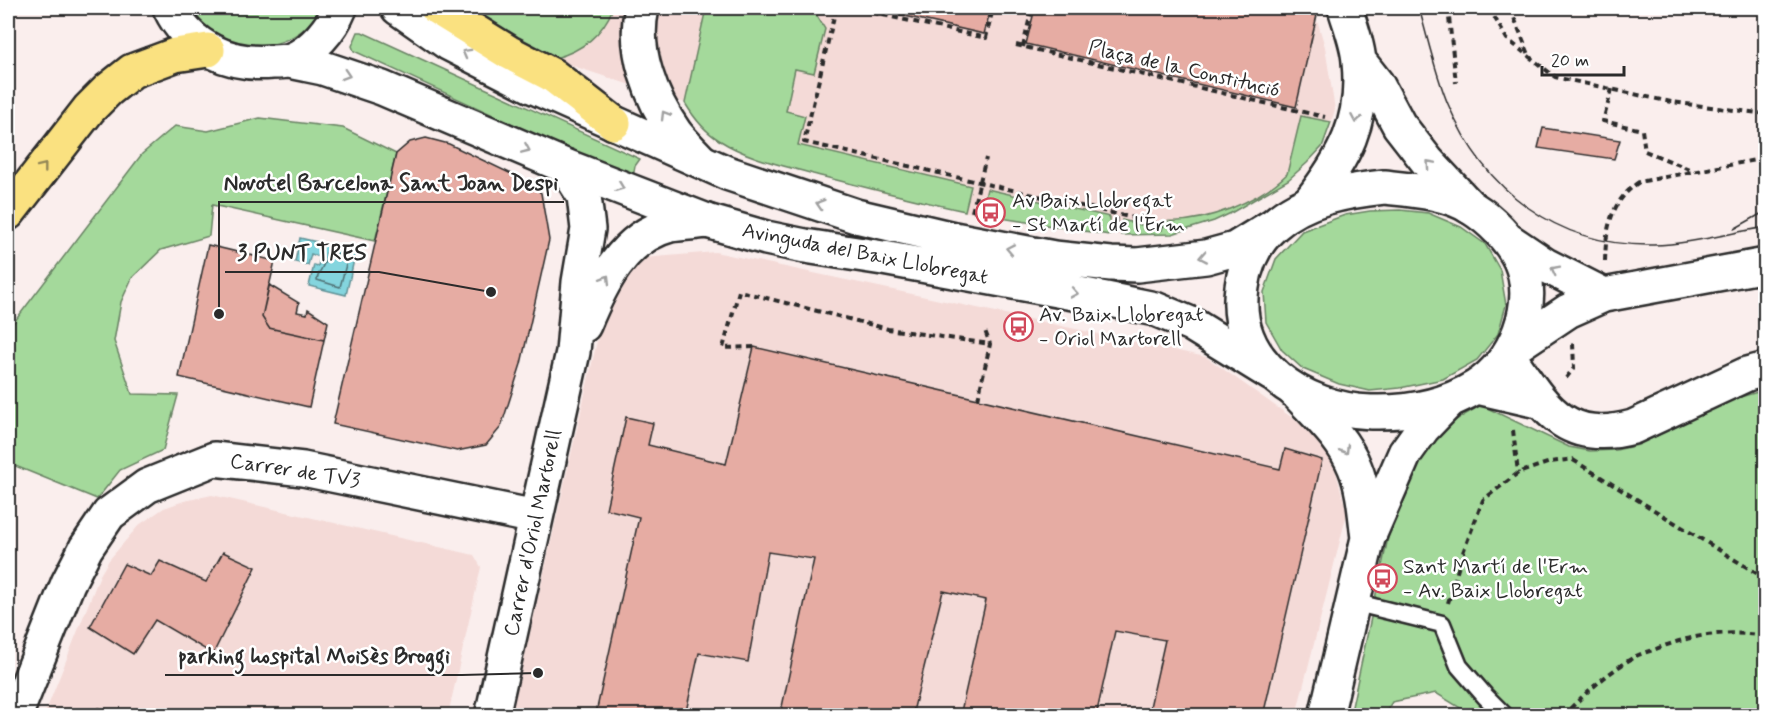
<svg xmlns="http://www.w3.org/2000/svg" width="1773" height="723" font-family="Mynerve,sans-serif">
<rect width="100%" height="100%" fill="#faeeed"/>
<filter id="ink" filterUnits="userSpaceOnUse"><feTurbulence type="fractalNoise" baseFrequency=".0167" numOctaves="2"/><feDisplacementMap in="SourceGraphic" scale="12" xChannelSelector="R" yChannelSelector="G"/><feConvolveMatrix kernelMatrix="1 2 1 2 8 2 1 2 1" color-interpolation-filters="sRGB"/></filter>
<g filter="url(#ink)">
<!-- built -->
<path fill="#f4dad7" d="M613 8H1315L1317 15 1316 21 1318 23 1325 47 1335 110 1322 147 1307 163 1288 180 1231 213 1214 221 1172 234 1110 235 981 215 883 193 757 158 718 140 699 124 685 103 552 59 567 55 589 42 606 23Z
M715 252 1206 357 1328 443 1347 513 1296 715 511 716 609 289 632 259Z
M212 495 474 555 481 567 448 715 44 716 100 575 109 560 139 525 164 508 184 501Z"/>
<!-- green -->
<path fill="#a4d99b" stroke="#688263" stroke-width="1.5" d="M186 8H322C317 14 310 23 304 29 277 51 230 53 204 29 198 23 192 14 186 8Z
M456 8H613C603 34 582 51 555 58Z
M706 8H819L817 16 825 29 814 73 795 69 786 111 805 116 798 145 971 186 965 211C914 200 864 187 813 174 781 165 747 158 719 140 704 131 694 118 685 103Z
M358 32H362L640 159 635 166 633 177 543 138 354 51 352 46Z
M1301 116 1331 122 1322 147 1307 163 1288 180 1231 213 1214 221 1172 234 1121 235 1122 220 1162 230 1165 221C1204 224 1259 201 1287 174Z
M260 118 343 128 396 154 375 241 212 205 209 236 161 250 132 278 121 302 114 341 132 394 178 395 163 450 120 470 97 499 8 463V330L142 154 175 126 208 131Z
M987 189 1110 217V235L981 215Z
M1400 210 1428 213 1461 227 1485 244 1500 270 1506 305 1498 334 1477 360 1443 379 1400 388 1370 391 1339 384 1303 369 1282 350 1266 322 1264 292 1276 259 1302 231 1345 215 1370 211Z
M1765 390V715H1470L1467 712 1436 693 1392 702 1384 715 1350 716 1392 519 1409 467 1434 433 1481 405 1569 447 1590 451 1616 450 1638 445 1733 399Z"/>
<!-- water -->
<path fill="#84d5de" stroke="#609196" stroke-width="1.5" d="M300 238 356 251 346 295 309 286 314 265 318 266 320 257 311 254 308 265 295 262Z"/>
<g fill="none" stroke-linecap="round" stroke-linejoin="round">
<!-- shore -->
<path stroke="#4f6f73" stroke-width="1.5" d="M329 251 348 257 340 287 317 280C318 270 327 265 326 253Z"/>
</g>
<!-- building -->
<path fill="#e6aca3" stroke="#2b2b2b" stroke-width="1.5" d="M870 8H991L984 34Z
M1035 8H1286L1317 15 1296 107 1026 44Z
M1543 128 1620 140 1614 159 1538 148Z
M426 138 449 144 522 179 541 193 549 240 521 364 501 427 486 445 457 451 333 424 396 154 410 142Z
M208 245 275 261 262 317 269 328 324 340 309 407 179 377Z
M269 285 299 303 297 312 307 314 308 309 328 322 324 340 269 328 262 317Z
M754 347 1280 469 1285 449 1322 460 1263 716H1148L1165 640 1115 631 1096 716H960L986 600 943 591 912 716H780L814 559 768 552 748 662 699 653 685 716H610L596 713 639 517 606 509 626 417 653 423 648 445 726 464Z
M223 552 256 567 213 654 155 620 133 654 90 627 124 564 151 576 160 561 206 582Z
M98 708 127 716H96Z
M184 710 209 716H182Z"/>
<g fill="none" stroke-linecap="round" stroke-linejoin="round">
<defs>
<path id="service" d="M1353 602 1442 624 1459 666 1485 696 1505 716"/>
<path id="minor" d="M642 8C632 50 651 99 676 134 683 143 693 152 701 161
M1359 61 1377 84 1399 125 1427 161 1470 207
M1309 203C1344 158 1365 122 1359 62 1358 44 1350 25 1345 8
M584 325C601 284 623 237 670 225 682 223 695 223 707 221
M1508 355C1543 405 1563 446 1633 427L1747 374 1766 369
M1477 387 1542 402
M1294 390C1316 414 1343 437 1355 468 1364 490 1365 515 1368 538
M15 716 68 583 86 548 109 514 147 486 214 459 303 469 536 517
M492 716 573 352 579 282 588 229 584 196 565 166
M1326 716 1368 538 1405 453 1423 428 1449 401"/>
<path id="tertiary" d="M170 8C188 47 230 66 272 62 278 62 285 62 291 60 312 52 332 28 340 8
M398 8 448 43 534 87 727 173 856 216 954 239 1054 258 1111 264 1137 265 1206 257 1235 249 1274 225
M289 61 323 68 382 88 565 166 707 221 766 238 805 246 883 258 1106 299 1155 309 1191 324 1272 374
M1384 187C1413 190 1447 192 1472 208 1491 220 1510 239 1520 260 1539 304 1515 363 1476 387 1445 406 1407 413 1371 412 1303 410 1231 363 1242 287 1245 263 1256 241 1274 225 1304 198 1347 191 1384 187Z
M1508 240 1545 265 1604 295
M1514 347 1568 311 1604 295 1766 265"/>
<path id="motorway" d="M437 8 508 52 552 75 614 123
M8 213 89 109 108 90 132 71 175 55 208 50"/>
</defs>
<!-- service casing -->
<use href="#service" stroke="#2b2b2b" stroke-width="21"/>
<!-- minor casing -->
<use href="#minor" stroke="#2b2b2b" stroke-width="38"/>
<!-- tertiary casing -->
<use href="#tertiary" stroke="#2b2b2b" stroke-width="38"/>
<!-- motorway casing -->
<use href="#motorway" stroke="#2b2b2b" stroke-width="38"/>
<!-- path -->
<path stroke="#2b2b2b" stroke-width="4" stroke-dasharray="6 4.5" stroke-linecap="butt" d="M836 8 804 142 1164 225
M852 8 986 38 993 8
M1448 8 1456 83
M1489 8 1507 39 1555 77 1671 102 1766 114
M1512 8 1513 15 1530 57
M1016 45 1325 117
M1023 47 1032 8
M1612 89 1603 121 1642 130 1645 151 1694 171
M972 212 986 158
M1115 234 1116 214
M1605 261C1606 229 1610 202 1639 182L1766 158
M754 347 723 348 739 291 888 329 990 344
M1566 378 1574 368 1573 343
M978 399 990 344 984 328
M1513 430 1518 473
M1573 460 1766 579
M1448 603 1462 555 1483 500 1518 473 1550 462 1574 459
M544 711 562 716
M1563 716C1583 695 1606 674 1631 659 1638 654 1648 652 1656 649 1694 634 1726 630 1766 636"/>
<!-- service -->
<use href="#service" stroke="#fff" stroke-width="16"/>
<!-- minor -->
<use href="#minor" stroke="#fff" stroke-width="33"/>
<!-- tertiary -->
<use href="#tertiary" stroke="#fff" stroke-width="33"/>
<!-- motorway -->
<use href="#motorway" stroke="#fae180" stroke-width="33"/>
<!-- tram -->
<path stroke="#2b2b2b" stroke-width="1.5" d="M1419 8C1428 39 1435 73 1448 104 1484 190 1557 247 1653 245 1690 244 1729 233 1766 227
M1734 229 1766 211"/>
</g>
<!-- one-way arrows -->
<defs><path id="oneway-chevron" d="M-2-3.5L2.5 0L-2 3.5" fill="none" stroke-width="1.6" stroke-linecap="round" stroke-linejoin="round" transform="scale(1.5)"/></defs>
<g stroke="#a0a0a0">
<use href="#oneway-chevron" transform="translate(466 53) rotate(-151)"/>
<use href="#oneway-chevron" transform="translate(346 75) rotate(18)"/>
<use href="#oneway-chevron" transform="translate(665 115) rotate(-121)"/>
<use href="#oneway-chevron" transform="translate(1356 119) rotate(100)"/>
<use href="#oneway-chevron" transform="translate(526 149) rotate(23)"/>
<use href="#oneway-chevron" transform="translate(1430 164) rotate(-132)"/>
<use href="#oneway-chevron" transform="translate(620 187) rotate(21)"/>
<use href="#oneway-chevron" transform="translate(820 204) rotate(-162)"/>
<use href="#oneway-chevron" transform="translate(1010 249) rotate(-169)"/>
<use href="#oneway-chevron" transform="translate(1203 257) rotate(169)"/>
<use href="#oneway-chevron" transform="translate(1555 270) rotate(-153)"/>
<use href="#oneway-chevron" transform="translate(606 279) rotate(-59)"/>
<use href="#oneway-chevron" transform="translate(1074 293) rotate(10)"/>
<use href="#oneway-chevron" transform="translate(1345 450) rotate(59)"/>
</g>
<use stroke="#928656" href="#oneway-chevron" transform="translate(43 167) rotate(-52)"/>
</g>
<!-- icons -->
<defs>
<symbol id="bus-ring" viewBox="-11 -11 22 22"><circle r="9.5" fill="#fff" stroke="#d1495b" stroke-width="1.5"/><path d="M-5-6H5V4H4V6H2V4H-2V6H-4V4H-5ZM-3.5-4V0h7V-4ZM-3.5 1.2v1.5H-2V1.2ZM2 1.2v1.5H3.5V1.2Z" fill="#d1495b"/></symbol>
</defs>
<g fill-rule="evenodd">
<use href="#bus-ring" x="974" y="196" width="33" height="33"/>
<use href="#bus-ring" x="1002" y="310" width="33" height="33"/>
<use href="#bus-ring" x="1366" y="562" width="33" height="33"/>
</g>
<g text-anchor="middle" dominant-baseline="central" stroke-width="5" stroke-linejoin="round" paint-order="stroke">
<!-- street labels -->
<g font-size="21" fill="#2b2b2b" stroke="#fff">
<text transform="translate(1184 69) rotate(13)">Plaça de la Constitució</text>
<text transform="translate(865 254) rotate(11)">Avinguda del Baix Llobregat</text>
<text transform="translate(295 471) rotate(9)">Carrer de TV3</text>
<text transform="translate(533 533) rotate(-78)">Carrer d'Oriol Martorell</text>
</g>
<!-- poi labels -->
<g font-size="21" fill="#2b2b2b" stroke="#fff" text-anchor="start">
<text x="1012" y="201">Av Baix Llobregat<tspan x="1012" dy="24">- St Martí de l'Erm</tspan></text>
<text x="1039" y="315">Av. Baix Llobregat<tspan x="1039" dy="24">- Oriol Martorell</tspan></text>
<text x="1403" y="567">Sant Martí de l'Erm<tspan x="1403" dy="24">- Av. Baix Llobregat</tspan></text>
</g>
</g>
<!-- callouts -->
<path fill="none" stroke="#2b2b2b" stroke-width="2" d="M219 314L219 202H564M491 292L379 272H225M538 673L462 675H165"/>
<g fill="#2b2b2b" stroke="#fff" stroke-width="2">
<circle cx="219" cy="314" r="6"/>
<circle cx="491" cy="292" r="6"/>
<circle cx="538" cy="673" r="6"/>
</g>
<g font-size="22" text-anchor="middle" font-weight="bold" fill="#2b2b2b" stroke="#fff" stroke-width="5" stroke-linejoin="round" paint-order="stroke">
<text x="391" y="190">Novotel Barcelona Sant Joan Despi</text>
<text x="302" y="260">3 PUNT TRES</text>
<text x="314" y="663">parking hospital Moisès Broggi</text>
</g>
<!-- margin -->
<rect width="1773" height="723" fill="none" stroke="#fff" stroke-width="30"/>
<rect x="15" y="15" width="1743" height="693" fill="none" stroke="#2b2b2b" stroke-width="2" filter="url(#ink)"/>
<!-- scale -->
<path d="M1542 66v9h82v-9" fill="none" stroke="#2b2b2b" stroke-width="3"/>
<text x="1551" y="66" font-size="18" fill="#2b2b2b" stroke="#ffffff" stroke-width="4.5" paint-order="stroke">20 m</text>
</svg>
